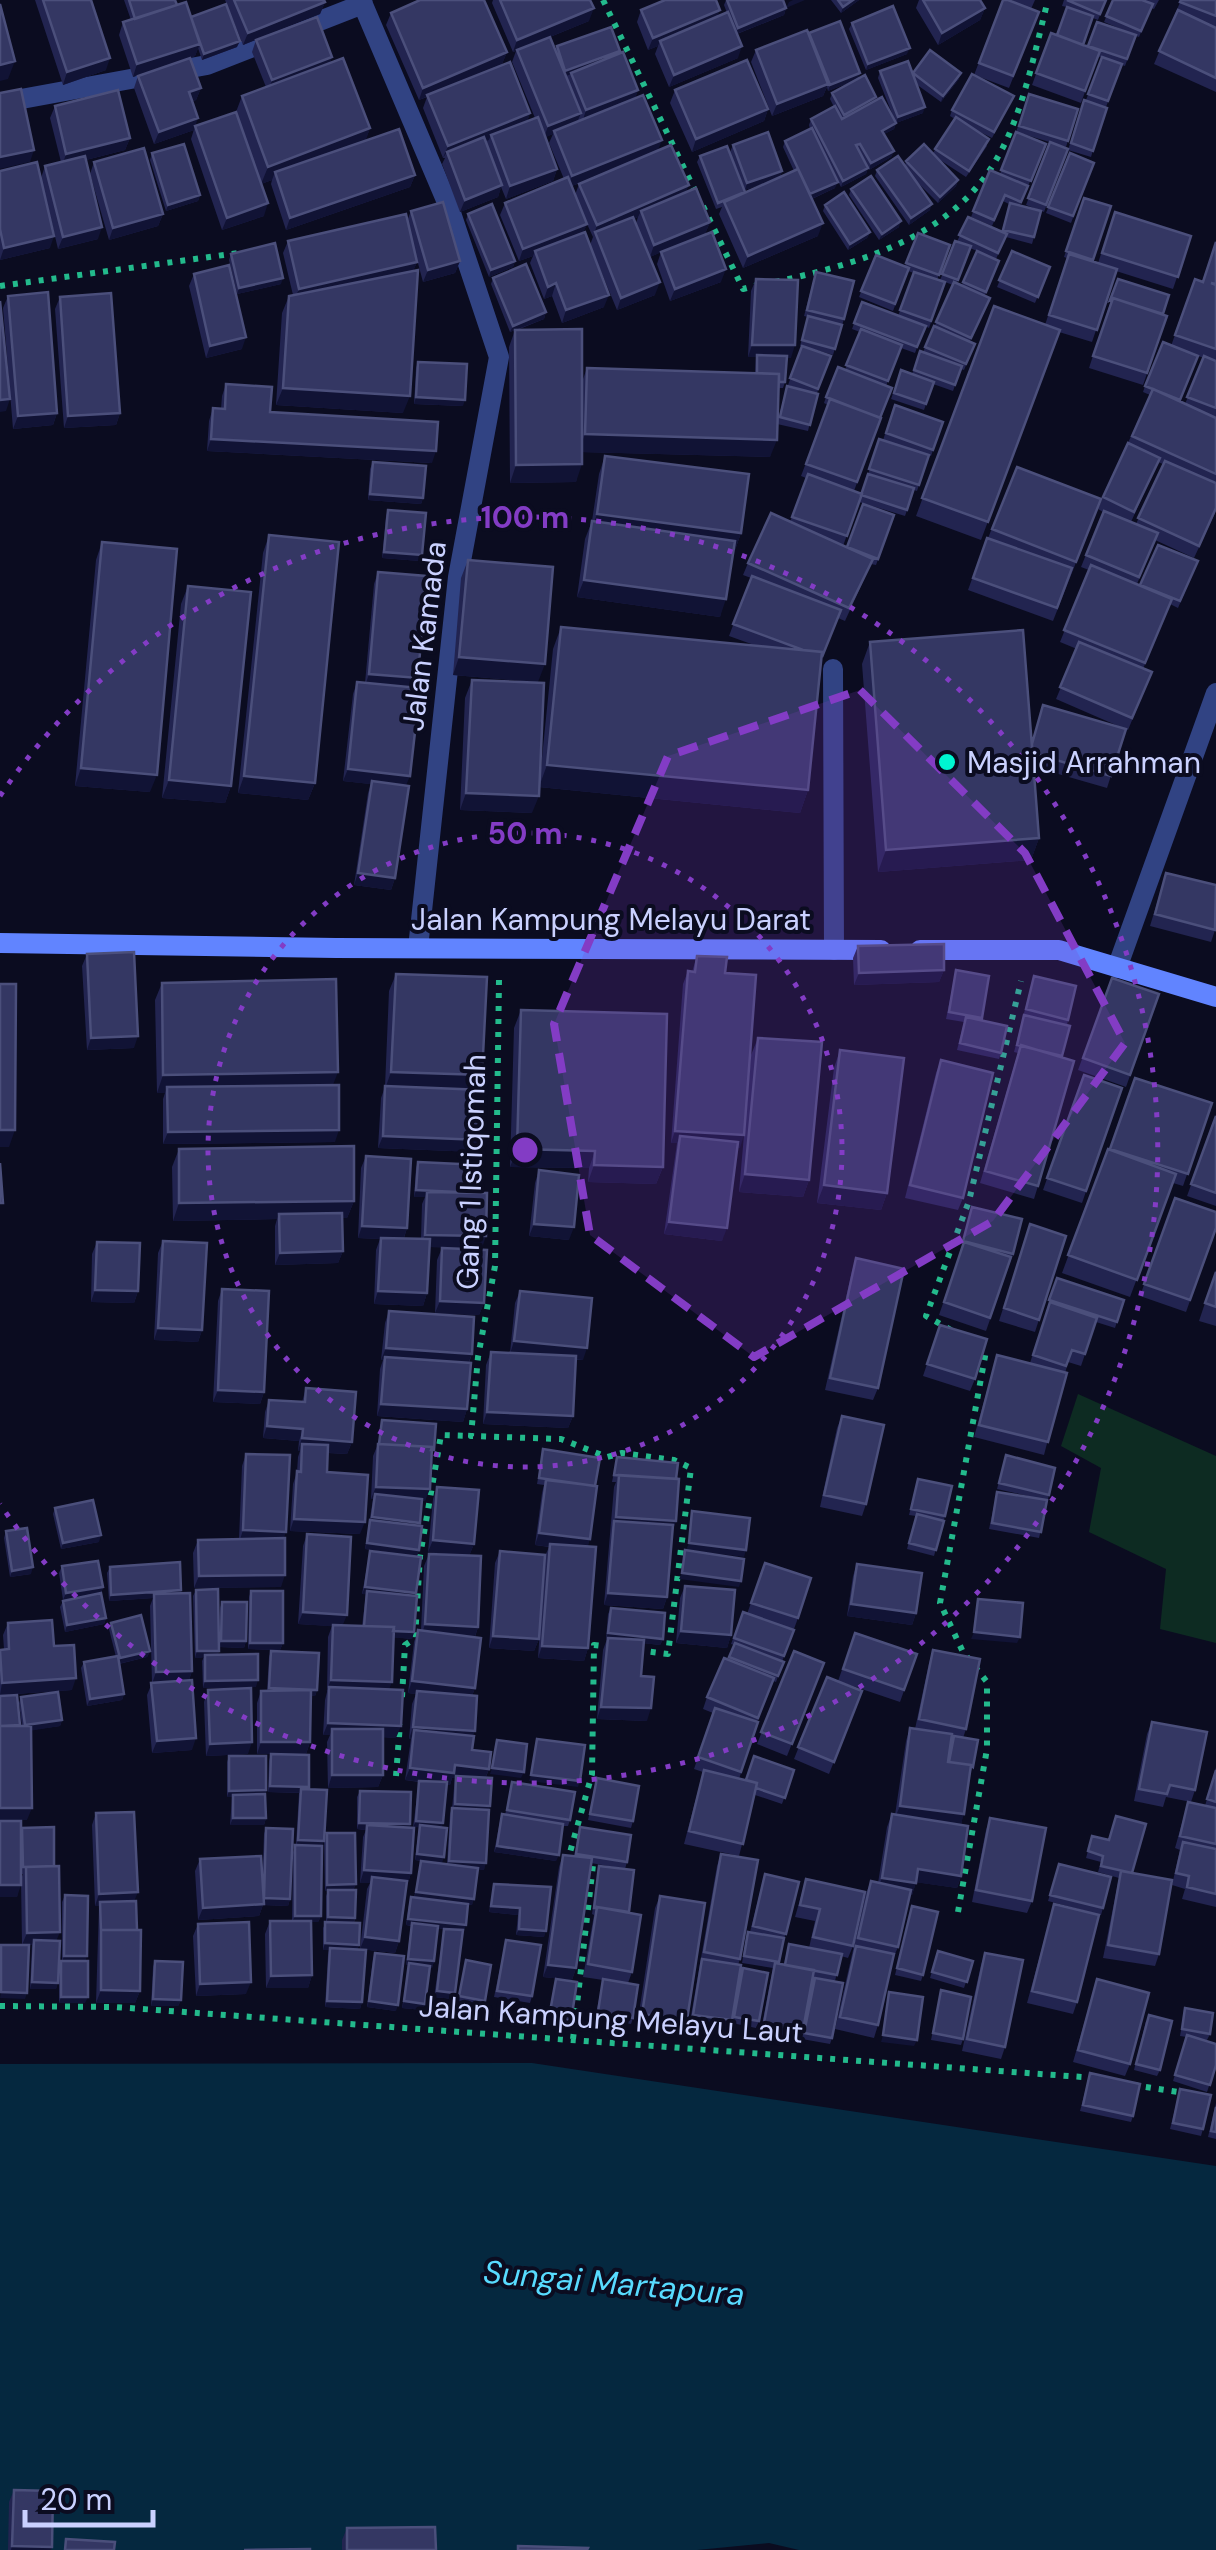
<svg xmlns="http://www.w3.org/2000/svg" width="1216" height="2550" font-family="'DM Sans',sans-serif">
<rect width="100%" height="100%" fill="#0b0c20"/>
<!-- green -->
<path fill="#0d2b22" d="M1078 1394 1216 1456V1643L1160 1629 1166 1569 1089 1532 1101 1468 1061 1446Z"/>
<!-- water -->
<path fill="#05283f" d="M532 2063 1216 2166V2550H799L769 2543 697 2550H0V2064Z"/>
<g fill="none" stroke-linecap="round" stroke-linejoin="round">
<!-- path -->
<path stroke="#23ba8c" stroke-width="6" stroke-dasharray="5 8" stroke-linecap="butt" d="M603 0 697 195
M703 206 743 289 758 285
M775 282C857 264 951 238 996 160 1023 115 1035 50 1048 0
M0 286 238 253
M499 980 495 1266 478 1357 471 1436 561 1439 607 1457 622 1453 674 1460 691 1468 668 1654 637 1650
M951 1330 926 1316 969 1201 1021 981
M402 1697 405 1645 415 1638 420 1556 441 1435 471 1436
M396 1776 400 1724
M567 1863 592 1774 594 1645 610 1647
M958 1912 987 1749V1682L963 1652 940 1603 986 1351 979 1346
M0 2006 115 2007 1096 2078
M573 2039 593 1865 585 1864
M1133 2085 1185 2093"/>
<!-- minor -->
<path stroke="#314383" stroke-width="20" d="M361 0 449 207 499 357 458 577 418 948
M0 103 207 65 363 4
M833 669 834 950
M1117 968 1216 693"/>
<!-- secondary -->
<path stroke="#6184ff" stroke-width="20" d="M0 943 336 948 881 950
M920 950H1059L1216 997"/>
</g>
<!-- wall -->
<path fill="#222450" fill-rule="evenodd" d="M35 0H91L106 70 63 85Z
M124 0H175L177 5 191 18 237 47 202 60 198 48 195 56 190 58 201 88 196 100 193 101 194 130 154 144 134 88 138 76 184 60 133 77 119 35 123 22 131 20Z
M225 0H324L325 2 320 14 243 45Z
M493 0H590L589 21 550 37 555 50 557 46 620 51 619 53 638 90 635 98 658 151 686 192 710 222 705 234 721 282 670 301 657 264 661 252 650 257 636 223 638 217 634 219 655 295 617 310 590 245 593 237 587 224 583 232 604 307 562 323 552 296 544 299 530 263 533 256 519 261 500 215 505 203 564 179 549 143 553 134 545 137 557 169 553 181 506 199 501 187 498 197 460 212 442 164 445 158H443L423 108 427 97 419 100 386 25 391 13 507 52 502 64 468 79 530 113 527 121 535 118 512 62 516 51 513 52 492 3ZM605 173 579 184 575 195 572 186Z
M726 0 786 8 784 15 737 34 738 58 669 87 655 54 658 46 648 50 637 22 641 10 718 17 727 13 724 5Z
M831 0H859L841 13Z
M919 0H980L985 8 980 20 938 45 916 8Z
M1003 0 1019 4 1011 0H1035L1031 9 1039 12 1009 88 977 76 1011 102 992 138 972 128 987 146 966 177 940 160 958 180 956 186 938 203 912 177 930 210 909 225 875 176 877 170 905 166 906 161 933 153 955 119 950 116 952 110 974 75Z
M1064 0H1106L1098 20 1093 18 1083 45 1088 46 1123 30 1104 22 1113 0H1159L1154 9 1151 8 1139 37 1136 36 1125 66 1122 65 1106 107 1091 157 1068 150 1084 100H1086L1102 58 1098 56 1081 103 1032 85 1051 33 1057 35 1067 7 1062 6Z
M1181 0H1216V92L1154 64Z
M852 23 907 54 866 70 849 29Z
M809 35 860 73 858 79 828 91 827 87 823 96 772 116 751 62 756 50Z
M256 40 330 62 370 128 365 141 415 175 410 187 286 230 271 184 272 180 261 184 264 216 222 230 191 139 195 126 236 112 242 96 266 87 252 52Z
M930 50 959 79 941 102 916 84 923 113 896 123 894 129 884 134 894 151 891 157 869 170 864 161 868 168 866 174 841 187 832 170 835 188 812 199 818 236 743 268 719 214 722 207 716 209 697 162 700 156 745 192 780 177 745 190 730 152 733 145 782 171 780 177 794 171 783 147 785 141 810 129 809 125 811 119 834 107 830 99 832 93 876 97 875 101 895 121 878 78 880 71 913 74Z
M675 90 768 109 764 121 692 152 670 103Z
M1029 94 1078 109 1066 147 1016 132Z
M55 106 130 138 125 150 86 160 98 239 58 249 41 178 45 166 61 162 50 118Z
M1016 132 1046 144 1020 205 1034 237 1032 244 1006 237 996 259 999 261 985 295 970 341 975 344 964 370 961 369 953 391 933 384 924 410 891 399 901 370 912 374 920 351 923 352 953 285 945 282 929 328 925 326 915 353 901 348 886 386 892 388 854 491 862 494 879 439 929 455 917 491 914 490 905 516 859 502 843 546 847 547 894 515 876 565 871 564 845 621 838 618 821 660 808 790 800 813 539 787 553 649 561 627 754 645 729 636 751 578 743 575 748 563 790 522 806 478 801 476 828 405 824 403 826 397 845 370 860 332 852 329 862 302 898 316 914 273 908 271 893 311 859 297 876 255 905 266 918 233 950 245 937 280H940L968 217 1002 232 1009 204 1003 201 992 226 971 217 990 170 1000 174ZM970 248 977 251 962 285 957 283Z
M1050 142 1068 149 1044 212 1026 205Z
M152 153 200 195 198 201 166 211 150 160Z
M1070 153 1094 163 1071 223 1046 213Z
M94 162 163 214 158 226 109 240 90 174Z
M0 171 50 248 0 260Z
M851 189 899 227 879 240 849 195Z
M1084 198 1092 261 1098 263 1115 212 1191 236 1173 289 1116 271 1092 342 1059 332 981 540 916 516 994 306 1045 325 1067 258 1064 257Z
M825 205 870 232 867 238 848 250 823 211Z
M411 211 460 261 455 273 423 282 415 252 417 262 413 271 403 413 276 405 282 313 289 296 293 295 283 253 288 241 407 221Z
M468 214 515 261 513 267 489 277 466 220Z
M1216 241V511L1194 558 1155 540 1137 584 1140 586 1198 561 1178 608 1170 604 1143 669 1152 672 1128 730 1126 729 1107 788 1034 767 1039 838 1031 860 878 872 862 664 870 642 1032 742 1043 705 1125 729 1056 699 1077 649 1060 642 1089 570 1081 567 1103 512 1098 509 1103 497 1150 395 1143 392 1145 386 1171 346 1195 279 1202 282ZM1192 354 1204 358 1185 404 1179 401ZM1158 462 1163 464 1136 524 1131 522Z
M1012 251 1050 267 1035 303 997 287Z
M231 254 281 284 237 294 229 260Z
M194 274 242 349 206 358 189 286Z
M493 278 546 312 544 319 517 330 582 382 587 368 755 373 756 357H748L751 291 756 279 791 358H786L785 382 783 388H779L777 423 787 386 803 390 788 385 802 346H800L808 317 804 316 814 278 844 319 833 355 813 349 831 356 817 393 808 431 777 424 770 457 582 452 576 482 510 483 509 347 515 330 510 332 491 284Z
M1118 279 1163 314 1167 316 1143 385 1089 368Z
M8 296 57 413 53 425 13 429 3 308Z
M60 297 120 413 116 425 64 428 55 309Z
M418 362 463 406 414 404 416 368Z
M226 384 270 412 432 463 207 451 209 421 213 408 221 409 222 396Z
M895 405 943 422 931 456 883 440Z
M605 456 741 533 735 550H734L720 617 577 597 585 539 592 521 599 474Z
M373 462 423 498 421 504 368 500 370 469Z
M1017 467 1101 499 1053 621 968 590 987 538H988Z
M388 510 422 555 420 561 382 558 386 516Z
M269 535 315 783 308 800 238 793 263 553Z
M102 542 150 792 75 786 96 560Z
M468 560 538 682 453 675 461 578Z
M378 572 414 688 406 786 395 878 391 890 354 885 368 793 371 784 343 781 353 694 357 682 365 683 374 584Z
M188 586 231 786 225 803 162 798 181 604Z
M472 680 532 813 460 810 465 698Z
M1166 873 1216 927 1211 942 1150 926Z
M858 946 944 970 939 982 854 985 853 958Z
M87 954 134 1048 87 1050 82 966Z
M697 956 725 973 740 1148 737 1147 722 1241 664 1234 677 1143H671L683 984 688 971 692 972Z
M956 970 989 976 981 1020 1001 1053 999 1059 957 1050 964 1022 946 1019Z
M396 974 477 1090 476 1152 378 1148 381 1098 385 1087 389 991Z
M1112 978 1159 994 1126 1087 1078 1070Z
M1032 982 1068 1020 1038 1186 1034 1199 980 1183 1018 1053 1014 1052Z
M162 983 333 1085 335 1142 163 1144V1099L165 1093H157L155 1000Z
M521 1010 663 1167 656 1184 588 1182 589 1168 510 1167 514 1028Z
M758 1038 809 1180 803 1197 739 1192 751 1055Z
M840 1050 887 1193 881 1210 817 1203 834 1068Z
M941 1060 963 1198 958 1210 905 1198 936 1073Z
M1084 1075 1122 1088 1082 1203 1043 1190Z
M1212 1103 1183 1186 1173 1183 1130 1297 1062 1273 1108 1149Z
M1216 1116V1206L1187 1196Z
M179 1149 354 1201 347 1218H342L343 1251 338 1263 275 1265V1226L277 1219 173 1221 172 1167Z
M366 1156 407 1228 404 1238 421 1239 422 1204 425 1197H414L416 1168 418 1162 478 1193 482 1248 430 1247 427 1293 423 1306 374 1304 376 1250 380 1239 358 1238 361 1168Z
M539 1170 569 1240 529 1236 535 1183Z
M1175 1198 1216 1228 1186 1312 1140 1296Z
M970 1213 1013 1254 986 1331 939 1315 962 1248Z
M1030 1224 1066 1236 1035 1332 999 1321Z
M163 1241 202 1330 198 1342 154 1340 158 1253Z
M97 1242 138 1291 134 1303 91 1302 92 1254Z
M442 1248 484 1303 479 1315 435 1313 437 1260Z
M856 1258 878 1388 873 1400 825 1390 852 1271Z
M1216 1270V1326L1199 1321Z
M1057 1278 1124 1300 1115 1328 1096 1322 1081 1366 1068 1362 1044 1455 974 1437 997 1355 1030 1363Z
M222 1289 264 1392 260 1404 213 1402 218 1301Z
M520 1291 583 1360H575L573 1416 568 1428 483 1424 486 1365 491 1352 510 1353 515 1303Z
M389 1311 472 1354 469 1363 467 1409 463 1422 377 1416 380 1369 383 1360H381L385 1323Z
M940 1325 975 1379 970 1391 923 1376Z
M306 1388 352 1442 347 1454 328 1453 327 1472 360 1534 290 1531 293 1484 297 1472 298 1457 300 1451H298L299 1441 263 1438 265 1412 269 1400 302 1402Z
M842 1416 866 1504 862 1516 820 1507 837 1428Z
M382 1420 431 1456 425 1501H422L419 1526V1550L417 1556 365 1549 373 1499H371L373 1456 378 1444Z
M543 1449 595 1486 588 1546V1648L584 1661 538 1658 545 1556 549 1547 535 1545 542 1493 544 1485 537 1484Z
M246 1454 284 1538 281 1587 194 1588 193 1553 198 1540 239 1539 242 1466Z
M617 1457 676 1479V1521L672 1532 667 1597 663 1609 604 1605 614 1487 616 1482H612Z
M1004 1462 1049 1495 1039 1538 989 1529 997 1492 1032 1497 997 1489Z
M918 1479 945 1516 934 1556 907 1549 916 1516 909 1515Z
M437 1487 474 1544 469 1556 428 1552 433 1499Z
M55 1508 99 1542 61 1549 53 1514Z
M6 1531 31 1574 10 1577 4 1538Z
M307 1534 343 1625 362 1626 366 1594H362L370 1551 415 1595 414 1632 412 1639 393 1637 389 1690 396 1738 383 1737V1775L378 1787 328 1788 327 1742 330 1735H323L325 1700 327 1692 328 1637 332 1626 298 1624 303 1546Z
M500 1551 539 1639 534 1651 489 1648 495 1563Z
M429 1554 478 1627 475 1637V1688L472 1696V1750L489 1769 486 1777 489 1811 484 1870 478 1869 472 1905H468L463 1931 455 1993 453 1999 434 1997 444 1929 437 1928 434 1961 432 1968H430L423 2010 402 2008 409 1965H406L411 1926 406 1925 409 1904 411 1897 414 1898 421 1861 415 1860 419 1827H413L419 1782 405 1780 411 1739H409L412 1704 416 1694 408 1693 414 1642 418 1630H421L424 1566ZM452 1778H455L452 1808 450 1814 447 1864 442 1863V1827L446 1785H450Z
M765 1563 798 1618 782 1662 781 1668 776 1682 773 1681 757 1722H758L739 1779 746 1780 794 1770 782 1804 755 1795 739 1856 684 1844 703 1772 694 1769 713 1713 703 1709 707 1697 728 1659 734 1645 731 1644 743 1612 747 1614Z
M857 1564 916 1613 912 1625 847 1616 853 1576Z
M62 1566 103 1587 101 1594 106 1618 104 1624 65 1632 60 1607 63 1601 92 1595 63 1600 59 1573Z
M110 1567 181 1590 180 1593 192 1671 189 1680 192 1750 152 1753 147 1695 152 1683 150 1606 153 1598 109 1601 107 1573Z
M685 1586 731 1635 727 1648 676 1643 680 1598Z
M196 1590 219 1634 220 1608 222 1602 246 1641 244 1648 219 1647 218 1655 256 1687 203 1688 202 1661 204 1657 195 1658 193 1596Z
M251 1591 283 1643 280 1650 248 1649 249 1597Z
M611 1608 663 1639 660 1645 643 1643 641 1676 647 1721 597 1719 603 1650 607 1639H606L608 1614Z
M8 1623 54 1646 72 1690 0 1695V1655L4 1649 3 1635Z
M111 1623 150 1651 147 1657 119 1664 124 1694 122 1700 87 1706 81 1668 84 1662 116 1657 109 1629Z
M855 1633 917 1654 900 1702 838 1681Z
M933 1650 966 1729 963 1738 973 1767 970 1773 961 1825V1876L957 1888 916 1882 912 1895H910L898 1947 893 1959 878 2025 874 2038 835 2029 866 1893 871 1881 878 1883 887 1827 892 1814 895 1815 906 1741 910 1728 915 1729 929 1663Z
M271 1651 317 1690 315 1696H311L310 1742 306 1754H257V1703L261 1691H267L269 1657Z
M794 1651 824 1663 787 1756 757 1744Z
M827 1677 862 1691 829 1774 794 1759Z
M208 1690 248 1754 206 1756 204 1702Z
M0 1696 20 1726H22L19 1703 21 1697 62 1720 60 1726 31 1730 27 1820H0Z
M1152 1722 1195 1790 1191 1802 1166 1797 1163 1807 1134 1801 1147 1734Z
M271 1754 308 1790 322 1847 321 1916 318 1922H311L312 1975 308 1988H266L265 1934 270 1921H292L293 1852 296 1845 299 1793 268 1792 269 1761Z
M229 1756 266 1790 265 1794 266 1818 264 1825H230L232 1797H227V1762Z
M1216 1767V1907L1182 1899 1185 1889 1172 1885 1180 1850 1175 1848 1188 1802 1205 1806Z
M597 1778 633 1821 631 1828 588 1820Z
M512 1782 570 1820 568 1826H563L556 1861 494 1852 500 1821 502 1814 505 1815Z
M360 1791 410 1824 409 1828 411 1873 407 1886 399 1941 395 1953 360 1949 367 1889 370 1883H360L363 1837 366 1830 357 1829V1797Z
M96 1813 134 1901 140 1991 135 2003H96L99 1906H95L92 1825Z
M990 1818 1032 1901 1027 1913 972 1902 986 1830Z
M0 1821 21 1830 57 1941 59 1966 62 1961V1902L65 1895 85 1961V2003H59V1976L56 1989H30L32 1945H22L21 1879 23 1874H21L17 1897H0Z
M580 1827 627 1862 625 1869 591 1863 576 1968 572 1980 543 1977 559 1867 563 1855 574 1856Z
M266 1828 290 1899 288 1906 263 1905 259 1916 198 1920 195 1871 200 1859 262 1886 264 1834Z
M327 1833 356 1884 353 1890 355 1918 354 1923 359 1945 357 1950 362 2002 360 2009 325 2007 328 1955 329 1950H323V1928L326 1922V1896L328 1891H325L324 1840Z
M1092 1836 1132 1873 1159 1954 1155 1966 1103 1958 1119 1878 1098 1872 1101 1862 1086 1858Z
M721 1854 740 1959 738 1965 732 2020 728 2032 689 2027 717 1866Z
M1059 1864 1103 1908 1101 1915 1048 1901Z
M599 1866 629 1913 632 1972 628 1983 633 2018 631 2024 595 2018 603 1980 583 1977 594 1915 592 1914Z
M806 1879 853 1946 848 1958 841 1956 835 1981 813 1977 803 2030 798 2042 760 2035 773 1968 742 1963 746 1938 748 1932H750L763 1880 786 1934 783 1940 779 1963 784 1964 789 1944 809 1948 815 1921 795 1917Z
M494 1884 551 1887 544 1937 516 1935 518 1915 489 1912Z
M660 1896 682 2032 637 2026 655 1908Z
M1054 1904 1077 2002 1073 2014 1027 2003Z
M912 1906 923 1975 921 1981 895 1975Z
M198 1924 246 1994 196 1996 193 1936Z
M506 1940 532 1996 530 2003 494 1997Z
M938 1951 973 1961 964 1988 930 1978Z
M375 1953 396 2011 367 2007 373 1959Z
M985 1953 1005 2047 1001 2059 962 2051 981 1965Z
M466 1960 485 2001 482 2007 457 2003Z
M155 1961 181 2000 178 2006H151L153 1967Z
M743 1968 759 2021 756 2028 732 2023Z
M815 1978 832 2038 830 2044 802 2039Z
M556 1979 571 2021 569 2027 547 2023Z
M1097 1979 1130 2064 1125 2076 1073 2062Z
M941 1990 963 2039 961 2045 931 2040Z
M1185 2008 1210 2034 1207 2040 1199 2039 1216 2065 1207 2092 1173 2081 1187 2037 1180 2036Z
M1146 2021 1160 2070 1157 2076 1134 2070Z
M1090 2073 1133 2116 1131 2122 1080 2111Z
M1180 2089 1203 2129 1201 2136 1170 2129Z
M1216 2103V2139L1208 2137Z
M14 2490 51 2550H8L9 2502Z
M347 2528 436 2550H342V2540Z"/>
<!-- shaded-wall -->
<path fill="#111335" d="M793 0H805L786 8 789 2Z
M853 0H859L841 13 843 7Z
M325 2 320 14 243 45 248 33Z
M594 8 589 21 513 52 517 40Z
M786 8 784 15 736 34 738 28Z
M985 8 980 20 938 45 942 33Z
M720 10 715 23 660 41 658 46 648 50 653 38Z
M240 41 237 47 202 60 204 54Z
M200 44 195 56 133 77 137 64Z
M742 46 738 58 669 87 674 75Z
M910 48 907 54 866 70 868 64Z
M620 51 618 57 563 77 565 71Z
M507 52 502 64 419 100 423 88Z
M332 57 328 69 268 92 272 80Z
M110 58 106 70 63 85 67 72Z
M15 61 8 79 0 81V65Z
M860 73 858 79 828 91 830 85Z
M961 73 959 79 941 102 943 96Z
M828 84 823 96 772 116 777 104Z
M201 88 196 100 185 104 189 92Z
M638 90 634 102 582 123 586 110Z
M876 97 874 103 842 121 844 115Z
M925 107 923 113 896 123 898 117Z
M768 109 764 121 692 152 696 139Z
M530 113 526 125 491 135 489 140 448 156 447 152 443 158 448 146Z
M581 113 576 125 554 131 553 134 544 138 548 126Z
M198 118 194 130 154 144 159 132Z
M896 123 894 129 879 137 882 131Z
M370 128 364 146 275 172 272 180 261 184 268 167Z
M130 138 125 150 62 166 66 154Z
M662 140 657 153 567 188 572 176Z
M34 150 30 162 0 169V157Z
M894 151 891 157 869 170 871 163Z
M868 168 866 174 841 187 843 181Z
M557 169 553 181 506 199 510 186Z
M782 171 780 177 745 190 747 183Z
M415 175 410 187 286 230 290 218Z
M958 180 956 186 938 203 940 197Z
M838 182 835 188 807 201 810 194Z
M502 185 498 197 460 212 465 200Z
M689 185 684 197 641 211 638 217 596 235 595 232 593 237 597 225Z
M200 195 198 201 166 211 168 205Z
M268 203 264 216 222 230 227 218Z
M932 204 930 210 909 225 911 218Z
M163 214 158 226 109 240 113 228Z
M901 221 899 227 879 240 882 234Z
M710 222 705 234 650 257 654 245Z
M823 223 818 236 743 268 748 256Z
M587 224 582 236 535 251 533 256 519 261 523 249Z
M102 227 98 239 58 249 63 237Z
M870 232 867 238 848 250 850 244Z
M54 236 50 248 0 260 4 248Z
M460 261 455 273 423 282 428 270Z
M515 261 513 267 489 277 491 270Z
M417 262 412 274 294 301 299 289Z
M726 269 721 282 670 301 675 289Z
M283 278 281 284 237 294 239 288Z
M660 282 655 295 617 310 621 298Z
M556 283 552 296 544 299 548 287Z
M609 295 604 307 562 323 566 310Z
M546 312 544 319 510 332 513 326Z
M246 337 242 349 206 358 210 346Z
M752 345H795L791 358 748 357Z
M283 388 410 396 403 413 276 405Z
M416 397 465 400 463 406 414 404Z
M10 399 6 411 0 412V400Z
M57 413 53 425 13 429 18 416Z
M120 413 116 425 64 428 68 416Z
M585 434 777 440 770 457 578 452Z
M211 439 436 451 432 463 207 451Z
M582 464 576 482 510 483 516 465Z
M370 494 423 498 421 504 368 500Z
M597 514 741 533 735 550 591 531Z
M384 552 422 555 420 561 382 558Z
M584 580 726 599 720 617 577 597Z
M459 657 545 664 538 682 453 675Z
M369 674 418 678 413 690 365 686Z
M547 765 808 790 800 813 539 787Z
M81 768 157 775 150 792 75 786Z
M348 769 410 776 405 788 343 781Z
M244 776 315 783 308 800 238 793Z
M169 780 231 786 225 803 162 798Z
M466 793 539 796 532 813 460 810Z
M1039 838 1031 860 878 872 886 850Z
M358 873 395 878 391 890 354 885Z
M944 970 939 982 854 985 859 973Z
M138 1036 134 1048 87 1050 91 1038Z
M338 1072 331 1090 167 1087 165 1093H157L163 1075Z
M391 1072 482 1075 476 1092 385 1089Z
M0 1130H15L9 1147H0Z
M339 1130 335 1142 163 1144 168 1132Z
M675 1131 744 1135 740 1148 679 1143 680 1136 677 1143H671Z
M383 1136 481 1140 476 1152 378 1148Z
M517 1149 595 1151 589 1168 510 1167Z
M594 1165 663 1167 656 1184 588 1182Z
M745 1174 809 1180 803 1197 739 1192Z
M824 1185 887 1193 881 1210 817 1203Z
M416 1190 478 1193 427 1192 425 1197H414Z
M354 1201 347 1218 279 1219V1214L277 1219 173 1221 179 1203Z
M669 1222 727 1228 722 1241 664 1234Z
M534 1224 574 1227 569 1240 529 1236Z
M362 1226 407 1228 403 1240 358 1238Z
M425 1235 486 1236 482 1248 421 1247Z
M343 1251 338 1263 275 1265 280 1253Z
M95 1290 138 1291 134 1303 91 1302Z
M378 1291 427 1293 423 1306 374 1304Z
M440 1301 484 1303 479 1315 435 1313Z
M158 1328 202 1330 198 1342 154 1340Z
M514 1341 587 1348 583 1360 510 1354Z
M386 1348 472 1354 467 1366 385 1357 383 1360H381Z
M218 1390 264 1392 260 1404 213 1402Z
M381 1404 467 1409 463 1422 377 1416Z
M487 1412 573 1416 568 1428 483 1424Z
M267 1426 303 1429 299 1441 263 1438Z
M302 1438 352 1442 347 1454 302 1451V1444L300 1451H298Z
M376 1487 430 1489 425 1501 374 1500 375 1494 373 1499H371Z
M372 1517 420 1523 418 1529 370 1524Z
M616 1517 676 1521 672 1533 614 1521 611 1529Z
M294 1519 365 1522 360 1534 290 1531Z
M243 1530 286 1532 282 1544 239 1543Z
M539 1533 590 1539 586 1551 535 1545Z
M101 1535 99 1542 61 1549 63 1543Z
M433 1540 474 1544 469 1556 428 1552Z
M367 1543 419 1550 417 1556 365 1549Z
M689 1543 746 1550 744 1557 686 1550Z
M33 1567 31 1574 10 1577 12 1571Z
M682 1573 741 1581 739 1587 679 1579Z
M285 1575 281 1587 194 1588 199 1576Z
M103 1587 101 1594 63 1600 66 1593Z
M365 1587 416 1593 413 1600 362 1594Z
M181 1590 179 1596 154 1594 153 1598 109 1601 111 1595Z
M608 1593 667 1597 663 1609 604 1605Z
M851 1604 916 1613 912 1625 847 1616Z
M303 1612 347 1615 342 1627 298 1624Z
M106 1618 104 1624 65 1632 67 1625Z
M425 1624 478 1627 474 1639 421 1637Z
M364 1629 414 1632 412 1639 362 1635Z
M681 1631 731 1635 727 1648 676 1643Z
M974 1632 1020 1637 1017 1643 971 1639Z
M608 1633 663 1639 660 1645 606 1639Z
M493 1636 539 1639 534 1651 489 1648Z
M221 1641H246L244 1648 219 1647Z
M250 1643H283L280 1650 248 1649Z
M542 1646 588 1648 584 1661 538 1658Z
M150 1651 147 1657 118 1664 120 1658Z
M197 1651H219L217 1657 195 1658Z
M192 1671 188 1683 152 1684 156 1672Z
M76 1678 72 1690 0 1695 2 1683Z
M258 1680 256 1687 203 1688 205 1681Z
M331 1680 392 1682 387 1694 329 1687 326 1692Z
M412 1681 475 1688 470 1701 408 1693Z
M269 1688 317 1690 315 1696 267 1694Z
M124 1694 122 1700 87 1706 90 1699Z
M601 1707 651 1708 647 1721 597 1719Z
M62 1720 60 1726 23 1732 25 1725Z
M328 1723 401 1726 396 1738 332 1735V1729L330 1735H323Z
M413 1727 475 1731 470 1744 414 1730 411 1739H409Z
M196 1738 192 1750 152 1753 157 1741Z
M252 1742 248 1754 206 1756 210 1744Z
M261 1742H310L306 1754H257Z
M455 1765 489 1769 484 1781 452 1778 450 1785 405 1780 410 1768Z
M492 1768 524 1772 521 1778 490 1774Z
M332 1775H383L378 1787 328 1788Z
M531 1775 580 1781 578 1787 529 1781Z
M270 1786 309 1787 307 1793 268 1792Z
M266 1790 264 1797H227L229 1791Z
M455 1804 490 1806 488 1813 452 1810Z
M900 1806 964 1814 960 1827 895 1818Z
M0 1808H32L27 1820H0Z
M233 1818H266L264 1825H230Z
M416 1821 443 1823 441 1829 413 1827Z
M359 1823 410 1824 408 1831 367 1825 366 1830 357 1829Z
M298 1840 324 1841 322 1847 296 1846Z
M497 1846 559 1855 556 1861 494 1852Z
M417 1854 444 1857 442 1863 415 1860Z
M449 1861 486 1863 484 1870 447 1867Z
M918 1869 961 1876 957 1888 914 1882Z
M364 1870 411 1873 407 1886 372 1877 370 1883H360Z
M882 1878 916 1883 912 1895 877 1890Z
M356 1884 353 1890 325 1891 327 1885Z
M0 1885H21L17 1897H0Z
M138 1892 133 1904 100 1902 99 1906H95L99 1894Z
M416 1892 474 1899 472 1905 414 1898Z
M264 1898 290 1899 288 1906 263 1905 259 1916 198 1920 203 1908Z
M491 1906 520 1908 518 1915 489 1912Z
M295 1916H321L318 1922H292Z
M328 1917 355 1918 353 1924H326Z
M408 1919 466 1925 464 1931 406 1925Z
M519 1929 546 1931 544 1937 516 1935Z
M60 1932 55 1944 34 1940 32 1945H22L27 1933Z
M365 1937 399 1941 395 1953 360 1949Z
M325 1943 359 1945 357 1951 323 1950Z
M64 1956H87L85 1963 62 1962Z
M408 1959 434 1961 432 1968 406 1965Z
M548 1965 576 1968 572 1980 543 1977Z
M312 1975 308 1988H266L271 1976Z
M32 1982 58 1983 56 1989H30Z
M251 1982 246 1994 196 1996 200 1984Z
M101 1990 140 1991 135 2003H96Z
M437 1991 455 1993 453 1999 434 1997Z
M1 1992 27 1993 25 1999 0 1998Z
M61 1997H88L85 2003H59Z
M153 1999 181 2000 178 2006H151Z
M327 2001 362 2002 360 2009 325 2007Z
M369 2001 398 2005 396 2011 367 2007Z
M404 2001 425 2004 423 2010 402 2008Z
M642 2014 687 2020 682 2032 637 2026Z
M693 2015 732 2020 728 2032 689 2027Z
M883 2035 917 2040 914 2046 881 2042Z
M12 2546 52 2547 51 2550H11Z"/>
<!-- building -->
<path fill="#343763" stroke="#4b4f7b" stroke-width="2.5" d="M43 0H91L110 58 67 72Z
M129 0H175L177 5 135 19Z
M234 0H324L325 2 248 33Z
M420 0H484L507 52 423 88 391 13Z
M500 0H590L594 8 517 40Z
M665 0H716L720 10 653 38 641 10Z
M727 0H783L786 8 738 28Z
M838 0H853L843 7Z
M923 0H980L985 8 942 33Z
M1003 0H1008L1039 12 1013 76 979 63Z
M1067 0H1106L1100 14Z
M1113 0H1142L1153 4 1141 31 1106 16Z
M1181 0H1216V16L1180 2Z
M186 2 200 44 137 64 123 22Z
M0 4 15 61 0 65Z
M226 4 240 41 204 54 191 17Z
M893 6 910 48 868 64 852 23Z
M1067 7 1093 16 1083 45 1057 35Z
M1178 10 1216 28V78L1159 51Z
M728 12 742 46 674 75 660 41Z
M317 17 332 57 272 80 256 40Z
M840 21 860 73 830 85 809 33Z
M1097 22 1136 35 1127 59 1088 46Z
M611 27 620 51 565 71 557 46Z
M807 30 828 84 777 104 756 50Z
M1051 33 1100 51 1085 91 1036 73Z
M550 37 581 113 548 126 517 50Z
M930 50 961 73 943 96 913 73Z
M623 52 638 90 586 110 571 73Z
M1102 57 1122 64 1108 101 1088 94Z
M190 58 201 88 189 92 198 118 159 132 138 76Z
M343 58 370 128 268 167 242 96Z
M747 60 768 109 696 139 675 90Z
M908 61 925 107 898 117 880 71Z
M510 62 530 113 448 146 427 95Z
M972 74 1014 96 994 132 952 110Z
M865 75 876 97 844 115 832 93Z
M21 89 34 150 0 157V93Z
M118 90 130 138 66 154 55 106Z
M1029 94 1078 109 1068 141 1019 126Z
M643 95 662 140 572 176 554 131Z
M882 97 896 123 882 131 894 151 871 163 860 144 856 145 868 168 843 181 811 119 835 106 842 119Z
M1084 100 1107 108 1093 151 1071 143Z
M236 112 268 203 227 218 195 126Z
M538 117 557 169 510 186 491 135Z
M956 117 989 139 969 171 935 149Z
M812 128 838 182 810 194 785 141Z
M399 129 415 175 290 218 275 172Z
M768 132 782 171 747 183 733 145Z
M1016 132 1046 144 1031 181 1001 170Z
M484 137 502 185 465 200 447 152Z
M1050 142 1068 149 1046 205 1028 198Z
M184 144 200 195 168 205 152 153Z
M924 144 958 180 940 197 906 161Z
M671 145 689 185 597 225 579 184Z
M727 146 745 192 718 203 700 156Z
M144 148 163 214 113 228 94 162Z
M1070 153 1094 163 1073 216 1048 207Z
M85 156 102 227 63 237 45 166Z
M898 156 932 204 911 218 877 170Z
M37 162 54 236 4 248 0 229V171Z
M798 169 823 223 748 256 724 202Z
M990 170 1028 186 1021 202 1005 195 994 220 973 211Z
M871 176 901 221 882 234 851 189Z
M568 177 587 224 523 249 505 203Z
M696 188 710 222 654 245 641 211Z
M844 192 870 232 850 244 825 205Z
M1084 198 1111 206 1093 260 1066 251Z
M443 202 460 261 428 270 411 211Z
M1010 203 1041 211 1034 237 1003 230Z
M492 204 515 261 491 270 468 214Z
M1115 212 1191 236 1178 277 1102 253Z
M406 214 417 262 299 289 288 241Z
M633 217 660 282 621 298 595 232Z
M968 217 1007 234 998 253 959 235Z
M585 232 609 295 566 310 556 283 548 287 535 251Z
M712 232 726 269 675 289 661 252Z
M918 233 950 245 939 275 906 263Z
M955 241 971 246 958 280 942 274Z
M1216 242V284L1211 283 1216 285V349L1175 335 1195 279 1203 282Z
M275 243 283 278 239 288 231 254Z
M977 251 999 261 986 292 963 282Z
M1012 251 1050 267 1038 297 999 280Z
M1069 254 1117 269 1097 330 1049 315Z
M876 255 909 268 895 304 861 291Z
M526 264 546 312 513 326 493 278Z
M229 265 246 337 210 346 194 274Z
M418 270 410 396 283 388 289 296Z
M816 272 854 281 844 319 807 310Z
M914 272 945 282 931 321 900 310Z
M756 279 798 280 795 345H752Z
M1118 279 1169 295 1163 314 1113 298 1110 300Z
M954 282 990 298 971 338 936 322Z
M48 292 57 413 18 416 8 296Z
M111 293 120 413 68 416 60 297Z
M1113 298 1167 316 1147 373 1093 356Z
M0 301 10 399 0 400Z
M862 302 926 326 917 347 854 323Z
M994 306 1060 330 988 522 922 498Z
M808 316 842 325 835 349 802 340Z
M934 326 975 344 966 364 925 347Z
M582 329V464L516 465 515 330Z
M861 329 902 345 888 381 846 365Z
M1163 342 1198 356 1180 400 1145 386Z
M802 346 831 356 818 389 790 378Z
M920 351 962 366 955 385 914 370Z
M757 355 787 356 785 382H779V374L757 373Z
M1204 356 1216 361V408L1187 397Z
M418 362 467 364 465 400 416 397Z
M838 367 892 388 880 418 826 397Z
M587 368 779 374 777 440 585 434Z
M901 370 934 382 926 404 894 393Z
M226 384 272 387 270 412 438 422 436 451 211 439 213 408 225 409Z
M787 386 818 394 810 425 780 417Z
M1153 389 1216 418V474L1132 436Z
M830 399 881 418 857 482 806 464Z
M895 405 943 422 933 450 886 433Z
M879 439 929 455 919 485 869 469Z
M1128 443 1160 458 1134 512 1103 497Z
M605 456 749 474 741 533 597 514Z
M1165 461 1216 483V508L1199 546 1138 518Z
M373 462 426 466 423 498 370 494Z
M1017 467 1101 499 1076 562 992 529Z
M808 474 862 494 847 536 792 517Z
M868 474 914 488 907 510 861 495Z
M863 504 894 515 878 559 847 547Z
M388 510 426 513 422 555 384 552Z
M1104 511 1158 533 1139 577 1086 555Z
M771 513 873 559 849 608 748 563Z
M592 521 735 541 726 599 584 580Z
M269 535 339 542 315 783 244 776Z
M987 538 1072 568 1057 608 973 578Z
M102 542 177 549 157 775 81 768Z
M1158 545 1198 561 1180 601 1140 585Z
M468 560 553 567 545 664 459 657Z
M1091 565 1172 599 1145 663 1064 630Z
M378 572 426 576 418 678 369 674Z
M752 576 841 610 822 657V652L803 650 733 624Z
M188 586 251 592 231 786 169 780Z
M561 627 822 652 808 790 547 765Z
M1023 630 1039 838 886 850 870 642Z
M1079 642 1152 672 1132 718 1060 687Z
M472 680 544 683 539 796 466 793Z
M357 682 420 688 410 776 348 769Z
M1043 705 1126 729 1111 776 1032 753V744Z
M372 781 409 786 395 878 358 873Z
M1166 873 1216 885 1215 930 1155 914Z
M944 944V970L859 973 858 946Z
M134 952 138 1036 91 1038 87 954Z
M697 956 727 957 725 973 756 975 744 1135 675 1131 688 971 695 972Z
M956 970 989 976 982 1018 949 1012Z
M396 974 487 977 482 1075 391 1072Z
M1034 976 1076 986 1068 1020 1026 1009Z
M1112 978 1159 994 1130 1075 1083 1058Z
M336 979 338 1072 163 1075 162 983Z
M0 984H16L15 1130H0Z
M521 1010 667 1014 663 1167 594 1165 595 1151 517 1149Z
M1024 1015 1070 1026 1062 1056 1017 1045Z
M966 1017 1007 1026 1001 1053 960 1043Z
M758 1038 822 1042 809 1180 745 1174Z
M1021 1045 1074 1061 1038 1186 985 1171Z
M840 1050 904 1058 887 1193 824 1185Z
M941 1060 993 1073 963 1198 910 1185Z
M1084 1075 1122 1088 1086 1191 1047 1178Z
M1135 1078 1212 1103 1188 1174 1110 1149Z
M339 1085V1130L168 1132 167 1087Z
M385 1086 483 1090 481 1140 383 1136Z
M1216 1116V1193L1191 1184Z
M680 1136 738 1142 727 1228 669 1222Z
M354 1146V1201L179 1203V1149Z
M1108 1149 1176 1174 1137 1280 1068 1255Z
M366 1156 411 1159 407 1228 362 1226Z
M418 1162 480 1165 478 1193 416 1190Z
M0 1163 3 1203H0Z
M539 1170 579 1175 574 1227 534 1224Z
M427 1192 487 1193 486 1236 425 1235Z
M1175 1198 1216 1212V1228L1190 1300 1144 1284Z
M972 1207 1022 1219 1013 1254 963 1241Z
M342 1213 343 1251 280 1253 279 1214Z
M1030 1224 1066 1236 1039 1320 1004 1308Z
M381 1238 430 1239 427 1293 378 1291Z
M163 1241 207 1243 202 1330 158 1328Z
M97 1242 140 1243 138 1291 95 1290Z
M964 1242 1011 1257 990 1318 944 1302Z
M442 1248 487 1250 484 1303 440 1301Z
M856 1258 904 1269 878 1388 830 1378Z
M1216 1272V1307L1205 1303Z
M1057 1278 1124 1300 1117 1322 1049 1300Z
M222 1289 269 1291 264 1392 218 1390Z
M520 1291 592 1298 587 1348 514 1341Z
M1050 1302 1097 1318 1085 1354 1072 1350 1066 1366 1033 1355Z
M389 1311 474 1317 472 1354 386 1348Z
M940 1325 987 1339 975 1379 927 1364Z
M491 1352 576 1356 573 1416 487 1412Z
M997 1355 1067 1373 1048 1442 979 1425Z
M385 1357 471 1363 467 1409 381 1404Z
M306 1388 356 1392 352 1442 302 1438 303 1429 267 1426 269 1400 305 1402Z
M842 1416 884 1425 866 1504 824 1495Z
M382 1420 436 1424 434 1450H431L432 1447 379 1444Z
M302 1444 328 1445 327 1472 368 1475 365 1522 294 1519 297 1471 301 1472Z
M378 1444 432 1447 430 1489 376 1487Z
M543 1449 600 1458 595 1486 539 1478Z
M246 1454 290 1455 286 1532 243 1530Z
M1006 1455 1055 1468 1049 1495 999 1483Z
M617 1457 678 1463 676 1479 614 1475Z
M619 1475 679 1479 676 1521 616 1517Z
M918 1479 952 1486 945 1516 911 1509Z
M546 1480 597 1486 590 1539 539 1533Z
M437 1487 479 1490 474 1544 433 1540Z
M997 1492 1047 1500 1041 1532 992 1523Z
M375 1494 422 1499 420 1523 372 1517Z
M93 1500 101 1535 63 1543 55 1508Z
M692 1511 750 1518 746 1550 689 1543Z
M917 1514 944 1521 936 1550 909 1543Z
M370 1520 422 1526 419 1550 367 1543Z
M614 1521 673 1525 667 1597 608 1593Z
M27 1528 33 1567 12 1571 6 1531Z
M307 1534 351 1537 347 1615 303 1612Z
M285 1538V1575L199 1576 198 1540Z
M550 1544 596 1547 588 1648 542 1646Z
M685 1550 744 1559 741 1581 682 1573Z
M370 1551 421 1557 416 1593 365 1587Z
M500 1551 545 1555 539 1639 493 1636Z
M429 1554 481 1556 478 1627 425 1624Z
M98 1561 103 1587 66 1593 62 1566Z
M180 1562 181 1590 111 1595 110 1567Z
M765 1563 811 1578 798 1618 751 1603Z
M857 1564 922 1573 916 1613 851 1604Z
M685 1586 735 1590 731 1635 681 1631Z
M218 1589 219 1651H197L196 1590Z
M251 1591H283V1643H250Z
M367 1591 417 1596 414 1632 393 1631 394 1627 364 1626Z
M101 1593 106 1618 67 1625 63 1601Z
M190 1593 192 1671 156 1672 154 1594Z
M978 1599 1023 1603 1020 1637 974 1632Z
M222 1602H247L246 1641H221Z
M611 1608 665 1613 663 1639 608 1633Z
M743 1612 794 1630 784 1656 734 1638Z
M141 1615 150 1651 120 1658 111 1623Z
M52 1620 54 1646 74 1645 76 1678 2 1683 0 1650 9 1649 8 1623Z
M333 1625 394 1627 392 1682 331 1680Z
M418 1630 481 1638 475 1688 412 1681Z
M855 1633 917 1654 904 1690 843 1669Z
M608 1638 644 1640 641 1676 654 1677 651 1708 601 1707Z
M735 1643 784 1662 778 1676 729 1657Z
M933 1650 980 1659 966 1729 919 1719Z
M271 1651 319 1653 317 1690 269 1688Z
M794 1651 824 1663 792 1744 761 1732Z
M258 1654V1680L205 1681V1655Z
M118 1656 124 1694 90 1699 84 1662Z
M724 1658 774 1678 758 1718 707 1697Z
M827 1677 862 1691 834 1762 798 1747Z
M192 1680 196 1738 157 1741 151 1683Z
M329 1687 403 1690 401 1726 328 1723Z
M251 1688 252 1742 210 1744 208 1690Z
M311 1690 310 1742H261V1691Z
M417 1691 477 1696 475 1731 413 1727Z
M58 1692 62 1720 25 1725 21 1697Z
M17 1695 20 1725 0 1726V1696Z
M715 1708 758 1722 741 1772 698 1757Z
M1152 1722 1207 1732 1195 1790 1170 1785 1167 1794 1139 1789Z
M0 1726H31L32 1808H0Z
M910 1728 952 1734 948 1762 971 1765 964 1814 900 1806Z
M332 1729H383V1775H332Z
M414 1730 474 1736 472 1750 491 1752 489 1769 455 1765 454 1773 410 1768Z
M954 1736 978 1740 973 1767 971 1765 949 1762Z
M537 1739 585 1745 580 1781 531 1775Z
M497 1740 527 1744 524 1772 492 1768Z
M271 1754 309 1755V1787L270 1786Z
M229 1756H266V1790L229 1791Z
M754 1756 794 1770 785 1798 756 1788 757 1783 746 1780Z
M704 1770 757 1783 743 1844 689 1831Z
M1216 1770V1802L1207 1799Z
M456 1776 492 1778 490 1806 455 1804Z
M597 1778 639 1786 633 1821 590 1814Z
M419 1781 447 1782 443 1823 416 1821Z
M512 1782 575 1792 570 1820 507 1810Z
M301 1789 327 1790 324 1841 298 1840Z
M360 1791 411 1792 410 1824 359 1823Z
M265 1794 266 1818H233V1795Z
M1188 1802 1216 1808V1844L1180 1836Z
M452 1808 489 1810 486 1863 449 1861Z
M134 1812 138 1892 99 1894 96 1813Z
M502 1814 563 1824 559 1855 497 1846Z
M892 1814 968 1826 961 1876 918 1869 916 1883 882 1878Z
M1116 1816 1146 1824 1132 1873 1101 1866 1103 1856 1088 1851 1092 1836 1109 1840Z
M990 1818 1046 1828 1032 1901 976 1890Z
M0 1821H21V1885H0Z
M367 1825 414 1828 411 1873 364 1870Z
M420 1825 447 1828 444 1857 417 1854Z
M54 1827V1866L23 1867 22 1828Z
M580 1827 631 1835 627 1862 576 1854Z
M266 1828 293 1829 290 1899 264 1898Z
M327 1833H355L356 1884 327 1885Z
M1183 1842 1216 1849V1894L1187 1887 1189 1876 1176 1873Z
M295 1845 322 1846 321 1916H295Z
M721 1854 758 1860 740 1959 704 1952Z
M563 1855 592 1858 576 1968 548 1965Z
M261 1856 264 1904 203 1908 200 1859Z
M421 1861 478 1868 474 1899 416 1892Z
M1059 1864 1111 1877 1103 1908 1050 1895Z
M59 1866 60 1932 27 1933 26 1867Z
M599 1866 634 1870 629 1912 597 1907V1908H594Z
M1121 1871 1172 1880 1159 1954 1108 1945Z
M765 1874 799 1882 786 1934 753 1926Z
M372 1877 407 1881 399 1941 365 1937Z
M806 1879 865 1892 853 1946 813 1937 820 1909 800 1905Z
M871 1881 911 1890 898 1947 858 1938Z
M494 1884 551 1887 546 1931 519 1929 520 1908 491 1906Z
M328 1890H356L355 1918 328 1917Z
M65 1895 88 1896 87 1956H64Z
M660 1896 705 1903 687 2020 642 2014Z
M411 1897 468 1904 466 1925 408 1919Z
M136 1901 137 1930H101V1931L100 1902Z
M1054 1904 1099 1915 1077 2002 1032 1991Z
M912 1906 938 1912 923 1975 897 1968Z
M597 1907 641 1915 632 1972 588 1964Z
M270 1921H311L312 1975 271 1976Z
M249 1922 251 1982 200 1984 198 1924Z
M325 1922 360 1923 359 1945 325 1943Z
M412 1923 438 1926 434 1961 408 1959Z
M444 1929 463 1930 455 1993 437 1991Z
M101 1930H141L140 1991 101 1990Z
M748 1932 784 1938 779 1962 744 1956Z
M34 1940 60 1941 58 1983 32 1982Z
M506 1940 541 1945 532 1996 497 1991Z
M789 1944 842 1954 837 1975 785 1965Z
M1 1945H29L27 1993 1 1992Z
M856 1946 894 1954 878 2025 840 2017Z
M330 1948 366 1950 362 2002 327 2001Z
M938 1951 973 1961 967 1982 932 1972Z
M375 1953 404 1956 398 2005 369 2001Z
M985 1953 1023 1960 1005 2047 967 2039Z
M702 1959 741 1965 732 2020 693 2015Z
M466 1960 491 1965 485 2001 459 1996Z
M61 1961H88V1997H61Z
M155 1961 183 1962 181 2000 153 1999Z
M409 1963 430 1966 425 2004 404 2001Z
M775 1963 814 1970 803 2030 764 2023Z
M743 1968 768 1973 759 2021 734 2017Z
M815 1978 843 1983 832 2038 804 2033Z
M556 1979 577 1982 571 2021 549 2017Z
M603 1979 638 1985 633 2018 598 2012Z
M1097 1979 1149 1993 1130 2064 1078 2050Z
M941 1990 971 1997 963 2039 933 2033Z
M889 1992 923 1997 917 2040 883 2035Z
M1185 2008 1213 2013 1210 2034 1182 2029Z
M1149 2015 1172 2021 1160 2070 1136 2064Z
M1187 2035 1216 2044V2065L1210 2085 1175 2075Z
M1090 2073 1140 2084 1133 2116 1083 2105Z
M1180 2089 1211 2095 1203 2129 1173 2123Z
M1216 2107V2132L1211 2131Z
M14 2490 53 2491 52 2547 12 2546Z
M435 2527 436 2550H347V2528Z
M66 2539 115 2542 114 2550H65Z
M518 2546 588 2548 587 2550H518Z
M310 2549V2550H244Z"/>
<!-- marked area -->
<path fill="#833cc5" fill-opacity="0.2" stroke="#833cc5" stroke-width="8" stroke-dasharray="20 12" stroke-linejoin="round" d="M860 690 1025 853 1125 1043 993 1221 754 1357 590 1235 554 1024 668 756Z"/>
<!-- distance rings -->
<g fill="none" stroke="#833cc5" stroke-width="5" stroke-dasharray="5 10">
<circle cx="525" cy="1150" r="317"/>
<path d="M0 796A633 633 0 1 1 0 1504"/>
</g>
<!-- markers -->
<circle fill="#00f5d1" stroke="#0b0c20" stroke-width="4" cx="947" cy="762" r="10"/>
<g text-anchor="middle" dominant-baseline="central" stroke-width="8" stroke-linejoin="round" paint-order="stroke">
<!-- street labels -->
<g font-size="30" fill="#cad1ff" stroke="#0b0c20">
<text transform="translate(424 636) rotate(-83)">Jalan Kamada</text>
<text x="611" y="919">Jalan Kampung Melayu Darat</text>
<text transform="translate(471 1172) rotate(-88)">Gang 1 Istiqomah</text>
<text transform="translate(611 2019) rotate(4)">Jalan Kampung Melayu Laut</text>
</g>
<!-- poi labels -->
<g font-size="30" fill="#cad1ff" stroke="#0b0c20" text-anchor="start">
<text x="967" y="762">Masjid Arrahman</text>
</g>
<!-- water labels -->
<g font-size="32" font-style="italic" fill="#58dbff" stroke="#0b0c20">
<text transform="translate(614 2283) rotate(5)">Sungai Martapura</text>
</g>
</g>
<circle cx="525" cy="1150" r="15" fill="#833cc5" stroke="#0b0c20" stroke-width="5"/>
<g font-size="30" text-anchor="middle" font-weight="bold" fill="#833cc5" stroke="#0b0c20" stroke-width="8" stroke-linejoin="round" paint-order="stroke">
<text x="525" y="528">100 m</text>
<text x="525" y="844">50 m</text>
</g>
<!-- scale -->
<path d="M25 2510v15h128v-15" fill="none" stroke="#cad1ff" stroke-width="5"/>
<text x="40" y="2510" font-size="30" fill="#cad1ff" stroke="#0b0c20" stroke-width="8" paint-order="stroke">20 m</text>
</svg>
